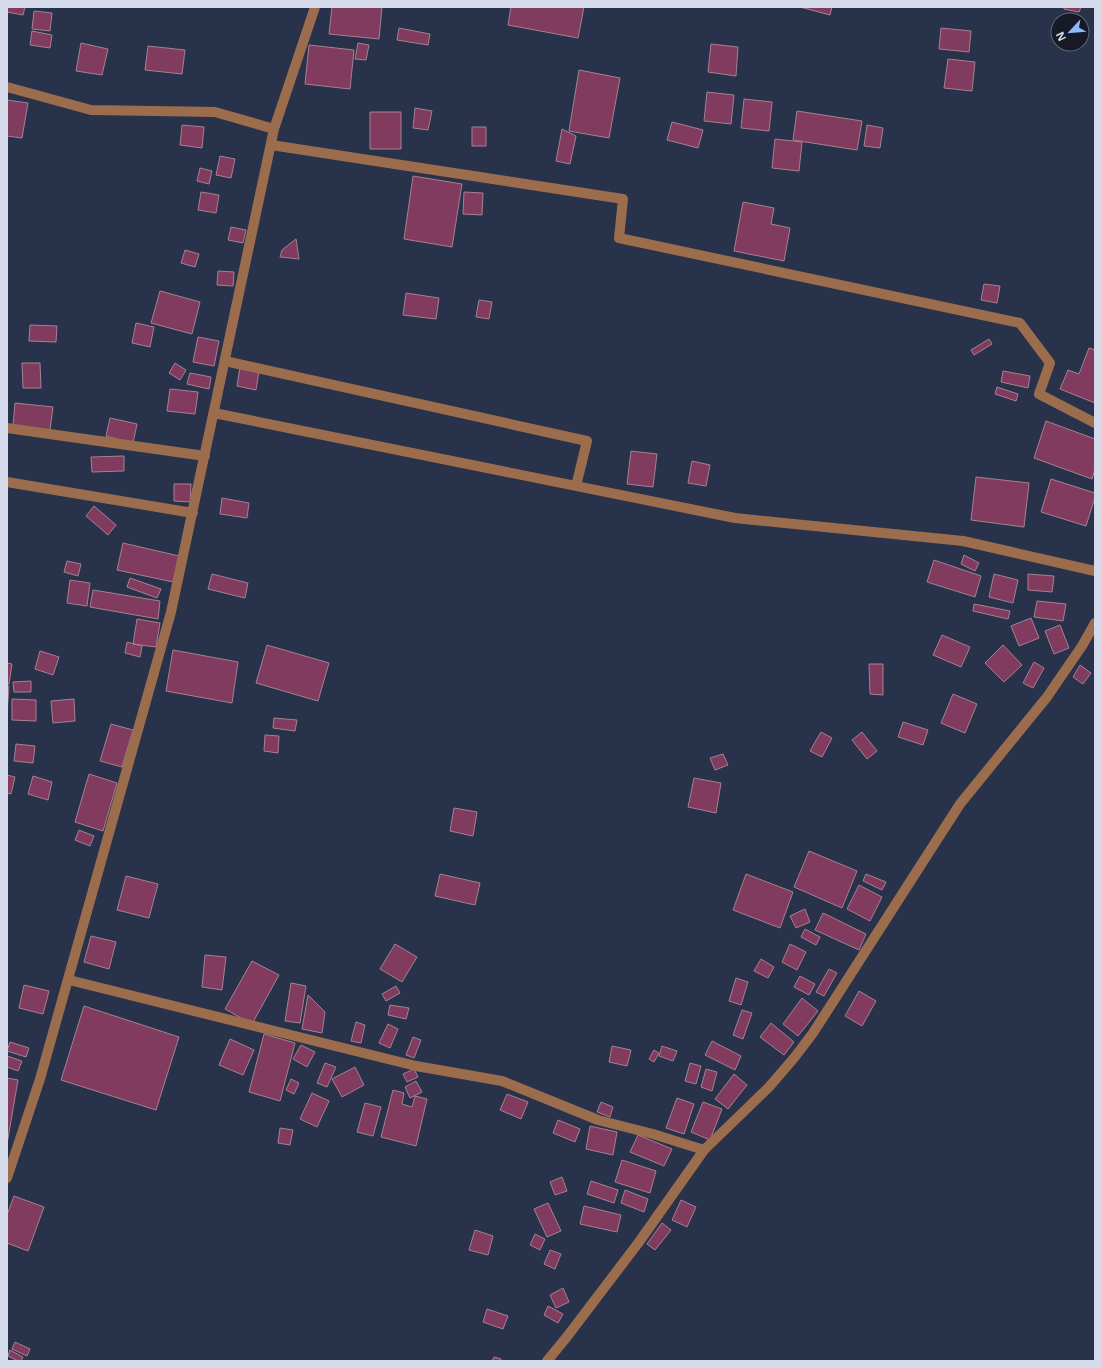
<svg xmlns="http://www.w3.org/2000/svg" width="1102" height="1368" font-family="'Noto Sans',sans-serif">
<rect width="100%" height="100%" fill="#29324b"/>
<!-- building -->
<path fill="#813b5e" stroke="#a48291" d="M7 7H25L23 15 7 12Z
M332 7H382L379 39 329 34Z
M511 7H584L578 38 508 25Z
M800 7H832L830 15Z
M1064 7H1081L1079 12 1064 9Z
M34 11 52 13 50 31 32 29Z
M399 28 430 34 428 45 397 40Z
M941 28 971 31 969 52 939 49Z
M32 31 52 35 50 48 30 45Z
M81 43 108 49 102 75 76 71Z
M358 43 369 45 366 60 355 59Z
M711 44 738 47 736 76 708 72Z
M309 45 354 50 350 89 305 84Z
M148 46 185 50 182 74 145 70Z
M948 59 975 62 972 91 944 88Z
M579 70 620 78 609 138 569 131Z
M707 92 734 95 731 124 704 121Z
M744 99 772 102 769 131 741 128Z
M7 100 28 103 22 138 7 136Z
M415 108 432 111 428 130 413 128Z
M797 111 862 121 857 150 793 140Z
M370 112H401V149H370Z
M672 122 703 130 698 148 667 140Z
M182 125 204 127 202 148 180 145Z
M867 125 883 128 880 148 864 146Z
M472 127H486V146H472Z
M562 129 576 136 570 164 556 161Z
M775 139 802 142 799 171 772 168Z
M220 156 235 159 231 178 216 175Z
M200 168 212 171 209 184 197 181Z
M413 176 462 184 452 247 404 239Z
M201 192 219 195 216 213 198 210Z
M464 192 483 193 482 215 463 214Z
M743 202 774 208 771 224 790 228 784 261 734 251Z
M231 227 246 230 243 243 228 240Z
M296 239 299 259 280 257 282 250Z
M185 250 199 254 195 267 181 263Z
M218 271 234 272 233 286 217 285Z
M984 284 1000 286 997 303 981 300Z
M160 291 200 302 192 334 151 323Z
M406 293 439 298 436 319 403 315Z
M479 300 492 302 489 319 476 317Z
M136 323 154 327 150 347 132 343Z
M30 325 57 326 56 342 29 341Z
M198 337 219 341 214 366 193 362Z
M989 339 992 344 974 355 971 350Z
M1089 348 1095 350V403L1060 389 1068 370 1079 374Z
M22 363H40L41 388H23Z
M175 363 186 370 180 380 169 373Z
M240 367 259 371 256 390 237 386Z
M1003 371 1030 376 1028 388 1001 382Z
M190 373 211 377 209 389 187 384Z
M997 387 1018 394 1016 401 995 394Z
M170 389 198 392 195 414 167 411Z
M15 403 53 407 50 430 13 426Z
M110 418 137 424 133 443 106 436Z
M1046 421 1095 439V469L1092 479 1034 458Z
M631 451 657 454 653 487 627 484Z
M124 456V471L92 472 91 457Z
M692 461 710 465 706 486 688 483Z
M976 477 1029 483 1024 527 971 520Z
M1051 479 1095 493V497L1086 526 1041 512Z
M174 484H191L190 502 174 501Z
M222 498 249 503 247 518 220 514Z
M94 506 116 525 108 535 86 516Z
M123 543 179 556 173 582 117 570Z
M964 555 979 563 975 571 961 564Z
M934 560 981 576 975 597 927 582Z
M67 561 81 564 78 576 64 572Z
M212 574 248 583 245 598 208 589Z
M994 574 1018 580 1013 603 989 597Z
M1028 574 1054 576 1052 592 1028 590Z
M130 578 161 589 157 598 127 587Z
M70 580 90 583 87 606 67 603Z
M93 590 160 601 158 619 90 607Z
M1037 601 1066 604 1063 621 1034 617Z
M974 604 1010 611 1008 619 973 611Z
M1031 618 1039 638 1019 646 1011 626Z
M137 619 160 623 156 647 133 644Z
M1060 625 1069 648 1054 654 1045 631Z
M942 635 970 647 961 667 933 655Z
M127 642 142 646 140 657 125 653Z
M267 645 329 663 318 701 256 683Z
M1003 645 1022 665 1004 682 985 663Z
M173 650 238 662 232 703 166 691Z
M40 651 59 657 53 675 35 669Z
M1034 662 1044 668 1033 688 1023 683Z
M7 663 12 664 9 684H7Z
M869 664H883V695L870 694Z
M1080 665 1091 673 1083 684 1073 677Z
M31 681V692H14L13 682Z
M7 686H9L7 714Z
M953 694 977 704 965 733 941 723Z
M12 699 36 700V721L12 720Z
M74 699 75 721 53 723 51 701Z
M274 718 297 720 295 731 273 728Z
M903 722 928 730 923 745 898 737Z
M111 724 133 730 122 767 100 761Z
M821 732 832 738 822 757 810 751Z
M862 732 877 751 867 759 852 740Z
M265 735 279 736 278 753 264 751Z
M16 744 35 746 33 763 14 761Z
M723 754 728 765 715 770 710 758Z
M89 774 117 783 103 831 75 822Z
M7 775 15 777 11 794 7 793Z
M33 776 52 782 48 800 28 794Z
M694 778 721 783 716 813 688 807Z
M454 808 477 812 473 836 450 831Z
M79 830 94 836 90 846 75 840Z
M809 851 857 871 842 908 794 887Z
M440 874 480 883 475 905 435 896Z
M746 874 793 892 780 928 733 910Z
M866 874 886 882 882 890 863 881Z
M126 876 158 884 149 918 117 910Z
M859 885 882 897 870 921 847 909Z
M805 909 810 922 796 928 790 916Z
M823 913 866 934 859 950 815 930Z
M805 929 820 937 816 945 801 937Z
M91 936 116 942 109 969 84 962Z
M395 944 417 957 402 982 380 969Z
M790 944 806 952 797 970 782 962Z
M205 955 226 957 222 990 202 987Z
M761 959 774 967 768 978 754 971Z
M252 961 279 975 252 1024 225 1009Z
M829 969 837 973 824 996 816 992Z
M800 976 815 984 809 995 794 987Z
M736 978 748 982 741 1005 729 1001Z
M291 983 306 986 300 1023 285 1021Z
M24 985 49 991 43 1014 19 1008Z
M396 986 400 993 386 1001 382 994Z
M859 991 876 1001 862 1026 845 1016Z
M308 995 325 1012 322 1033 302 1029Z
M802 998 818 1011 798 1036 783 1024Z
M390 1005 409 1008 406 1019 388 1015Z
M84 1006 179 1037 156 1110 61 1080Z
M742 1010 752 1013 743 1039 733 1035Z
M356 1022 365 1025 361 1043 351 1041Z
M771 1023 794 1042 784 1055 760 1037Z
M388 1024 398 1029 390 1048 379 1043Z
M264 1034 295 1043 280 1101 249 1092Z
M413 1037 421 1040 414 1058 406 1055Z
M230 1039 254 1050 243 1075 219 1065Z
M712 1041 741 1056 735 1070 705 1055Z
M10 1042 29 1048 26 1057 7 1051Z
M301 1045 315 1052 307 1067 293 1059Z
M612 1046 631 1050 627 1066 609 1062Z
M662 1046 677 1051 673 1061 659 1056Z
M654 1050 659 1053 654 1062 649 1059Z
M7 1056 22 1061 18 1071 7 1067Z
M325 1063 336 1067 327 1087 317 1083Z
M690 1063 701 1066 696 1084 685 1081Z
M355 1067 364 1085 342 1097 332 1079Z
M414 1069 418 1077 407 1082 403 1074Z
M706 1069 717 1072 712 1091 701 1087Z
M734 1074 747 1085 728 1109 715 1099Z
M7 1078 18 1080 7 1144Z
M291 1079 299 1083 294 1094 286 1090Z
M416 1081 422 1092 410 1098 405 1087Z
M393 1090 404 1093 402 1104 412 1107 415 1096 427 1099 416 1146 381 1137Z
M312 1093 329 1101 317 1127 300 1119Z
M507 1094 528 1102 521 1119 500 1110Z
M677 1098 694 1104 684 1134 666 1128Z
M601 1102 613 1107 610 1117 597 1112Z
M703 1102 722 1109 710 1140 691 1132Z
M365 1103 381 1107 373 1136 357 1132Z
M558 1120 580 1129 575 1142 553 1133Z
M590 1126 617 1132 613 1155 586 1149Z
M280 1128 293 1130 290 1145 278 1143Z
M638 1135 672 1149 664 1166 630 1152Z
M622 1160 656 1171 650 1193 615 1182Z
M562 1177 567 1191 555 1195 550 1182Z
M591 1181 618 1190 614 1203 587 1194Z
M625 1190 648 1199 644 1212 621 1203Z
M14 1196 44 1207 28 1251 7 1243V1215Z
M681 1200 696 1207 687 1227 672 1220Z
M548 1203 561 1231 547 1237 534 1209Z
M584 1206 621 1215 617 1232 580 1224Z
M662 1223 671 1230 655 1250 647 1244Z
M475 1230 493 1236 488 1255 469 1250Z
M535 1234 545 1239 540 1250 530 1245Z
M550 1250 561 1254 555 1269 544 1264Z
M563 1288 569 1302 556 1308 550 1295Z
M548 1306 563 1314 558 1323 544 1315Z
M487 1309 508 1316 503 1329 483 1322Z
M15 1342 30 1349 27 1356 12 1349Z
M10 1350 23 1357 21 1361H18L8 1356Z
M494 1357 501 1359V1361H492Z"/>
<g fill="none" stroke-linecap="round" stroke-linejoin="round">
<!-- minor -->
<path stroke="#9b6d4c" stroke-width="10" d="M7 87 91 110 215 112 274 129
M271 145 623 199 619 238 1020 323 1050 363 1039 394 1095 423
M225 361 587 441 576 486
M214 413 735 518 963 541 1095 571
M7 428 205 456
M7 482 193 513
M69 980 416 1066 502 1081 598 1120 653 1134 704 1150
M7 1178 40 1079 171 612 274 129 315 7
M547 1361 566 1338 639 1242 704 1150 769 1087 794 1058 813 1033 960 804 1047 697 1082 646 1095 623"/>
</g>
<!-- border -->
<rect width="1102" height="1368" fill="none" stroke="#d4daea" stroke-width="16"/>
<!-- north arrow -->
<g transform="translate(1070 32) rotate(244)"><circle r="19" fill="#161a26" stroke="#626774"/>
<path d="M0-3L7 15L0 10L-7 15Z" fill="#8fb8fd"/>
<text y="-6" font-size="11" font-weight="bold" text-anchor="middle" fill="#d4daea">N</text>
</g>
</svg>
